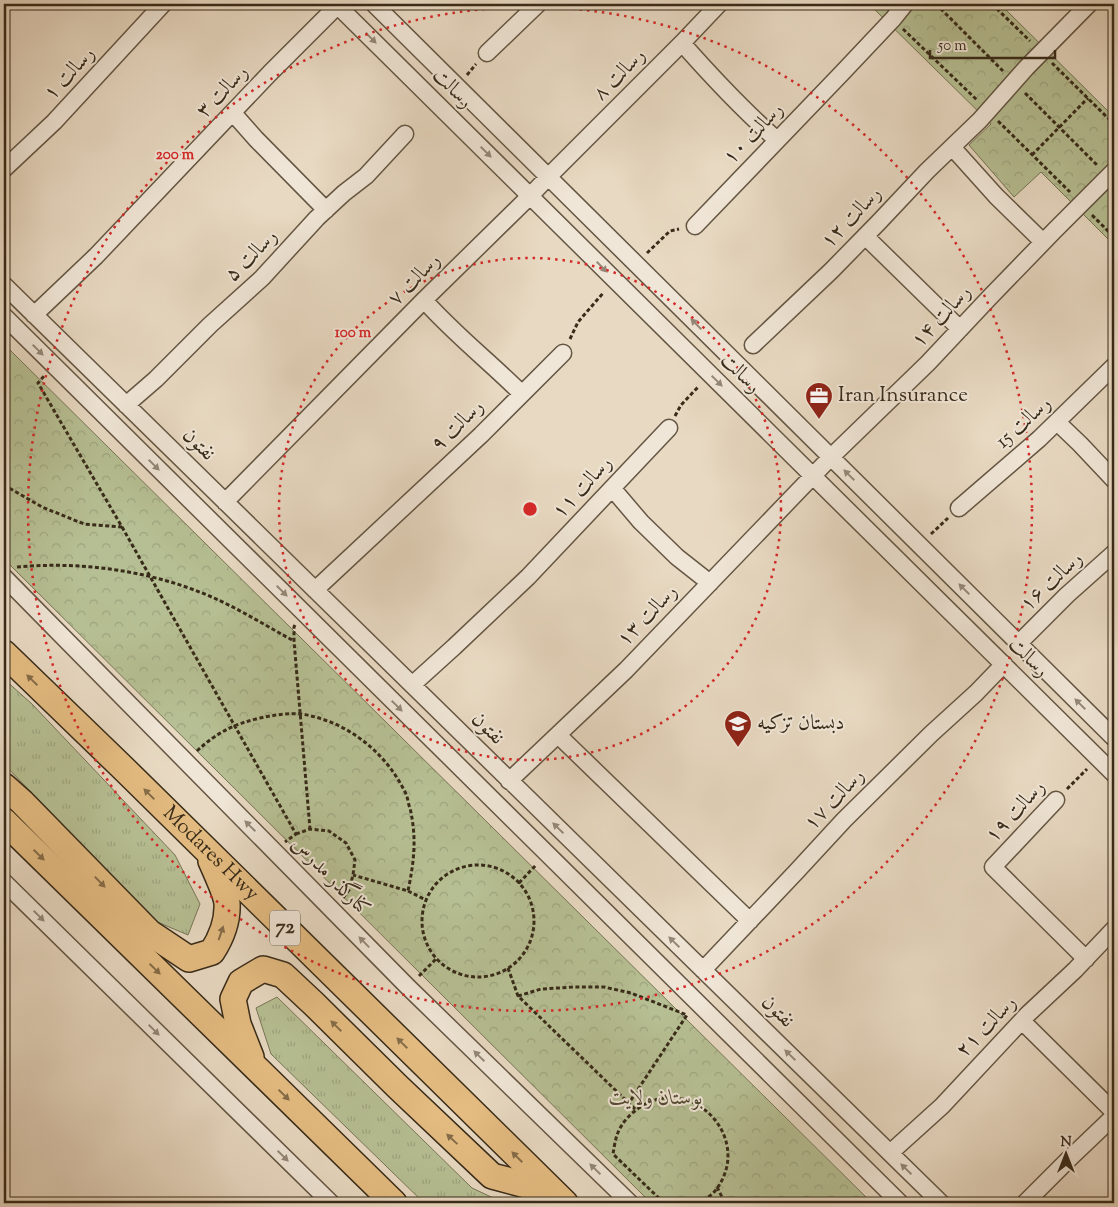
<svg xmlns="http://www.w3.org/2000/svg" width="1118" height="1207" font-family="'Sorts Mill Goudy',Amiri,serif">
<defs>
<pattern id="grass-tufts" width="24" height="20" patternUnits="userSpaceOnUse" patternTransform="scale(1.25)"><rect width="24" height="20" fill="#b6bf93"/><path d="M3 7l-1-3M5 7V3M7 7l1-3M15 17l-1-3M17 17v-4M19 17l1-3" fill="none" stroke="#9da47e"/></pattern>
<pattern id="forest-crowns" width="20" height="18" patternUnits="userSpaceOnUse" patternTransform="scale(1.25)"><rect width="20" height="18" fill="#b6bf93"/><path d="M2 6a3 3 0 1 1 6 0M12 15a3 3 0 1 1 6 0" fill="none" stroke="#9da47e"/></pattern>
</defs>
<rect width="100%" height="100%" fill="#e8d9c2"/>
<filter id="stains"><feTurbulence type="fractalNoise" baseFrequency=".004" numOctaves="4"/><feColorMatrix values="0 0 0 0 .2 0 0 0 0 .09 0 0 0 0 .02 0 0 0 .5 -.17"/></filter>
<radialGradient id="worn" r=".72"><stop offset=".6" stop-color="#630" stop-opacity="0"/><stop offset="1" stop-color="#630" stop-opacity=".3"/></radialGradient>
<!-- grass -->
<path fill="url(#grass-tufts)" stroke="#777556" d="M4 679 32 704 175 855 200 904 188 935 155 921 4 764Z
M277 997 472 1188 504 1203H424L271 1054 256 1008Z"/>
<!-- forest -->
<path fill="url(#forest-crowns)" stroke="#777556" d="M869 4H1000L1114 117V245L1041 172 1014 197 969 145 991 124Z
M4 344 15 355 872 1203H651L4 559Z"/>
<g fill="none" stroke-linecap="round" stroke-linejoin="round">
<defs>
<path id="minor" d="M336 4 1114 774
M374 4 1114 738
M682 43C712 77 743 110 777 140
M487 53 538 4
M233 113 256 139 326 210
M952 147 996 196 1043 242
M4 169 54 122 163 4
M695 226 842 73 893 19 905 4
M865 236 960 329
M4 285 941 1203
M424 300C454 334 490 362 522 394
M34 315 96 256 270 73 338 5
M4 316 900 1203
M753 345 831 271 878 223 927 171 980 120 1027 67 1089 4
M126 405 156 379 210 325 262 278 317 218 344 193 366 176 405 134
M1057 422 1080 444 1114 480
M612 488 641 522 677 557 710 583
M225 502 424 300 530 196 549 176 682 43 719 4
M959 508 1039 439 1114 366
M4 577 408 987 630 1203
M315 590 481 435 563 353
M1019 643 1067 595 1114 553
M412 685 454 647 528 577 669 428
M558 735 750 921
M509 781 626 670 831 457 928 363 990 297 1054 231 1114 171
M1056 800 993 867 1086 959
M4 882 331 1203
M703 970 796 872 844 820 931 734 976 693 1004 664
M1022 1021 1114 1112
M890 1153 942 1106 1028 1014 1075 970 1114 929
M1025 1203 1069 1159 1114 1116"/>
<g id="highway">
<path id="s1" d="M4 653 123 768 565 1203"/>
<path d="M4 786 22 802 150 933 189 959 212 952C221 938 228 920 227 903 226 894 215 870 211 861"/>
<path d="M4 821 394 1203"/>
<path d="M251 1057 238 1024 233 999 241 982 263 969 283 975 314 1004 398 1087 492 1176 552 1192"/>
</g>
</defs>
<!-- minor casing -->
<use href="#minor" stroke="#645643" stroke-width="19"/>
<!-- highway casing -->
<use href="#highway" stroke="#382b19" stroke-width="28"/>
<!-- path -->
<path stroke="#382b19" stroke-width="3" stroke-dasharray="4 2.5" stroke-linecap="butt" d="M936 4 1003 71
M992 4 1030 41
M903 29 978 101
M1052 63 1114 124
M467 75 476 64
M1025 93 1098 166
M998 121 1070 192
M1032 155 1088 98
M1092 215 1114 237
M647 253 670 231 679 229
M570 339 578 322 604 292
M675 416 681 405 699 386
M4 485 42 507 84 524 122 527 38 383 44 376
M122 527 296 834 285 842
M931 534 948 518
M17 567C83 561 153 571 214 598 241 610 268 627 294 641
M295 625 294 627V641L310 829
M197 751C216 733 234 724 260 718 274 715 288 713 301 714 347 721 386 752 406 794 408 798 408 804 410 808 417 838 414 862 408 891L353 875
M1067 789 1087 769
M296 834 310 829 329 831 346 843 355 860 353 875 349 890 343 898
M422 921a56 56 0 1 1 112 0a56 56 0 1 1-112 0Z
M519 883 536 865
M408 891 426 900
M508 968 518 996 636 1110
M419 976 436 959
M518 996 541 989 575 987H604L631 993 687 1015 629 1103
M717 1187 725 1203
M664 1203 613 1154C614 1148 615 1141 617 1135 620 1126 627 1117 635 1111 688 1068 757 1138 715 1191 711 1196 705 1199 700 1203"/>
<!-- minor -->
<use href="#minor" stroke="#f0e6d7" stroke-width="16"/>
<!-- highway -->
<use href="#highway" stroke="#e4bc81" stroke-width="25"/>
</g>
<!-- one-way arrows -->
<defs><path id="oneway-solid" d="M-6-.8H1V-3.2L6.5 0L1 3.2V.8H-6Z" transform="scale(1.25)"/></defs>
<g fill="#948878">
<use href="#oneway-solid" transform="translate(371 38) rotate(45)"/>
<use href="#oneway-solid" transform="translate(486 152) rotate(45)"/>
<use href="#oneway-solid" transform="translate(602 267) rotate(45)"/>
<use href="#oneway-solid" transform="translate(696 324) rotate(-135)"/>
<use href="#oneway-solid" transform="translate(38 350) rotate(45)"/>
<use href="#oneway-solid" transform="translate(717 381) rotate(45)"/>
<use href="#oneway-solid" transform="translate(154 465) rotate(45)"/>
<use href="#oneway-solid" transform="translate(849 475) rotate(-135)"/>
<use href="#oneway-solid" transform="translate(964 589) rotate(-135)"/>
<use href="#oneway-solid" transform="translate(282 591) rotate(45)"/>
<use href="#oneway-solid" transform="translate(1080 704) rotate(-135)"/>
<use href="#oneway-solid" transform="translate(397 706) rotate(45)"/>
<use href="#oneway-solid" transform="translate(250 826) rotate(-135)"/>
<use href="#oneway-solid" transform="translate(558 828) rotate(-136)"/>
<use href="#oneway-solid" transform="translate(39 916) rotate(45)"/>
<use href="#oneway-solid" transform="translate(364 942) rotate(-134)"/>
<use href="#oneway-solid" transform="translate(674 942) rotate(-136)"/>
<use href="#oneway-solid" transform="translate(154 1030) rotate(45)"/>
<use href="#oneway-solid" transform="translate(790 1055) rotate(-136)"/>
<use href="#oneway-solid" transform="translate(479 1056) rotate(-136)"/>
<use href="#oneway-solid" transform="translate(283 1156) rotate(44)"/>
<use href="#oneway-solid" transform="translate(595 1169) rotate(-136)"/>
<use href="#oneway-solid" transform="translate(906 1169) rotate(-136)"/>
</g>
<g fill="#856c48">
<use href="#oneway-solid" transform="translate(32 680) rotate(-136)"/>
<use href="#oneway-solid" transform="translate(149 794) rotate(-135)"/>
<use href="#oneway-solid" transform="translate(39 855) rotate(44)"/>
<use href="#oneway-solid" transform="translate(100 882) rotate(46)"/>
<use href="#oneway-solid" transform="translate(221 933) rotate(-71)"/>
<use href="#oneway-solid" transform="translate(155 969) rotate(44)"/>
<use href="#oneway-solid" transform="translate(336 1026) rotate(-135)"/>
<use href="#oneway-solid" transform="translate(402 1043) rotate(-135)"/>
<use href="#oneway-solid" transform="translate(284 1095) rotate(44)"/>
<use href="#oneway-solid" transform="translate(452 1139) rotate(-137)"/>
<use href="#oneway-solid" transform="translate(517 1157) rotate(-135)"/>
</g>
<!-- distance rings -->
<g fill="none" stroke="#d62828" stroke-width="2.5" stroke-dasharray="2.5 5">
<circle cx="530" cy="509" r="251"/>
<circle cx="530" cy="509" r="502"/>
</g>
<!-- icons -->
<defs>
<symbol id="office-pin" viewBox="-11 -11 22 30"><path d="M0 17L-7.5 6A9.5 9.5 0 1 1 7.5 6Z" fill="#8f2418" stroke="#f0e6d7"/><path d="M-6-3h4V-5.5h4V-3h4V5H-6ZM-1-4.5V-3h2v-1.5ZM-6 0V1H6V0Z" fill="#fff"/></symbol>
<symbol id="school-pin" viewBox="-11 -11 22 30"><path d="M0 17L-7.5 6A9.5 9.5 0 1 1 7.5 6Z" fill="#8f2418" stroke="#f0e6d7"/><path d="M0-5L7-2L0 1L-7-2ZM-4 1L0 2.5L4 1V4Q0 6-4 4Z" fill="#fff"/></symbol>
</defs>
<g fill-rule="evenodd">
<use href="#office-pin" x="803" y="380" width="32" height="43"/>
<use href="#school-pin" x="722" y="708" width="32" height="43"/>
</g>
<g text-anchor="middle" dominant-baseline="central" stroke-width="4" stroke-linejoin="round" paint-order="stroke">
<!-- shield labels -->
<rect fill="#f0e6d7" stroke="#6f6352" stroke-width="1" x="270" y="910.5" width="30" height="35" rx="4"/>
<g font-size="20" font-weight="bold" fill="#382b19">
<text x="285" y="928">72</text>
</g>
<!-- street labels -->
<g font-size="21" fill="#382b19" stroke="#f0e6d7">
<text transform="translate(70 74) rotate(-47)">رسالت ۱</text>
<text transform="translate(620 75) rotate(-45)">رسالت ۸</text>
<text transform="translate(452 89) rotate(45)">رسالت</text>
<text transform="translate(223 92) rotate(-46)">رسالت ۳</text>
<text transform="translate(754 134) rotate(-46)">رسالت ۱۰</text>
<text transform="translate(852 218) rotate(-46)">رسالت ۱۲</text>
<text transform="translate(252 256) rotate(-45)">رسالت ۵</text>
<text transform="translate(415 280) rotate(-45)">رسالت ۷</text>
<text transform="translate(942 317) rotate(-47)">رسالت ۱۴</text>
<text transform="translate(740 374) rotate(45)">رسالت</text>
<text transform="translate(1024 423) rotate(-42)">رسالت 15</text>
<text transform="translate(458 426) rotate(-44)">رسالت ۹</text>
<text transform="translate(198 445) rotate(44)">نفتون</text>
<text transform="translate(583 488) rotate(-47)">رسالت ۱۱</text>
<text transform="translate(1052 582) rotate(-43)">رسالت ۱۶</text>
<text transform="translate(648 616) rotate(-46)">رسالت ۱۳</text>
<text transform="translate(1028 658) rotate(45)">رسالت</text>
<text transform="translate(487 729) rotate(44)">نفتون</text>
<text transform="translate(835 800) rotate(-46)">رسالت ۱۷</text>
<text transform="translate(1016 812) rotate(-47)">رسالت ۱۹</text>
<text stroke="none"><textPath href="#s1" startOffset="288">Modares Hwy</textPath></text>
<text transform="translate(330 877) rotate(45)">کنارگذر مدرس</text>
<text transform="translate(777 1012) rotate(44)">نفتون</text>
<text transform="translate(987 1027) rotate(-46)">رسالت ۲۱</text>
</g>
<!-- poi labels -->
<g font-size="21" fill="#382b19" stroke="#f0e6d7" text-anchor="start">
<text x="838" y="396">Iran Insurance</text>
<text x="757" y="724">دبستان تزکیه</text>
</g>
<!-- park labels -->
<g font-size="21" font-style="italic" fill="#514931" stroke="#f0e6d7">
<text x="656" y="1099">بوستان ولایت</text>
</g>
</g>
<circle cx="530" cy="509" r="8" fill="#d62828" stroke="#f0e6d7" stroke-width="2.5"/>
<g font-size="15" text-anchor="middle" font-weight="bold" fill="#d62828" stroke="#f0e6d7" stroke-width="4" stroke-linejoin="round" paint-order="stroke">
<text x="175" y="159">200 m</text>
<text x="353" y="337">100 m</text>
</g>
<!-- margin -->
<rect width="1118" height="1207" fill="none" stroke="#e8d9c2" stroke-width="20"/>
<rect x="5" y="5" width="1108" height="1197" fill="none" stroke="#382b19" stroke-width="2.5"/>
<rect x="10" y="10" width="1098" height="1187" fill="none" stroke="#382b19"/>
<!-- north arrow -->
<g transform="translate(1066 1154)" stroke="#f0e6d7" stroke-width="4" paint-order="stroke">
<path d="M0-4L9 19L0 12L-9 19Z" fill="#382b19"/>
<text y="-8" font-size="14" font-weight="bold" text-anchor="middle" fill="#382b19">N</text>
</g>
<!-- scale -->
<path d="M930 50v8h125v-8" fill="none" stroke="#382b19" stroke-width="2.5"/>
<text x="938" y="50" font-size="15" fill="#382b19" stroke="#f0e6d7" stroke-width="4" paint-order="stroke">50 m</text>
<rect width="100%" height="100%" filter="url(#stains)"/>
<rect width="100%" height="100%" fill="url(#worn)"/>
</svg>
